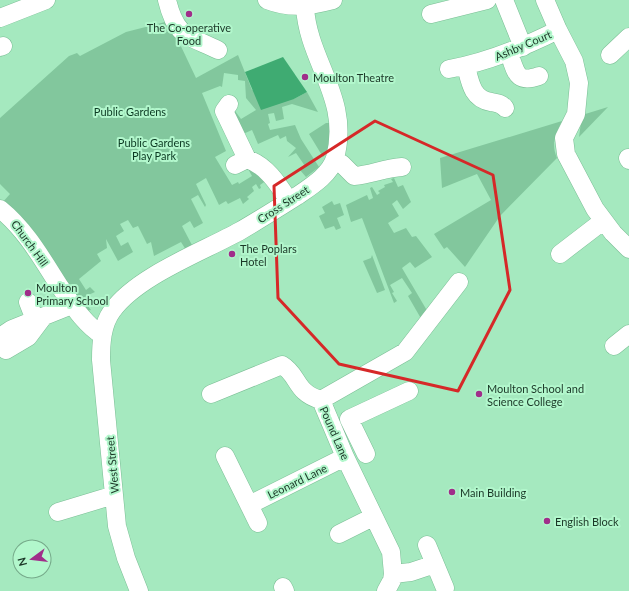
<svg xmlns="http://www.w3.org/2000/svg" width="629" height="591" font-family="Lato,sans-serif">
<rect width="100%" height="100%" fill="#a5e9bf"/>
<!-- green -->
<path fill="#82c79d" d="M169 21 196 78 238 55 252 90 294 99 307 92 318 112 292 104 282 107 284 119 276 121 274 113 268 114 270 123 268 124 270 130 295 125 301 139 319 167 306 177 300 170 305 166 296 153 288 157 296 148 287 141 286 136 280 139 278 135 258 144 252 130 243 134 239 122 232 113 235 111 241 119 256 110 246 98 245 81 238 80V75L224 73 222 87 220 86 202 93 226 151 215 157 232 185 238 182 239 184 252 176 247 167 267 180 260 185 261 188 259 189 256 184 252 187 254 191 247 197 249 199 243 204 240 198 228 204 226 201 219 205 206 178 196 184 206 205 205 207 198 195 191 199 203 223 194 228 190 221 182 226 193 247 186 250 181 242 154 256 151 242 147 244 138 226 133 228 128 220 120 224 124 231 116 236 121 246 128 242 133 252 118 261 106 239 107 248 97 254 101 261 79 279 86 290 90 287 95 292 86 296 90 303 87 305 91 310 85 311 2 203 10 194 0 184V118L69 56 77 53 80 56 126 32Z
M608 107 579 137 582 115Z
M562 121C555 135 551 144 557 158L500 216 465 267 447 247 444 249 434 234 491 200 477 174 442 188 440 158Z
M326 123H330C329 134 331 149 323 157L309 134Z
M394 178 398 187 403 185 411 202 403 209 397 200 392 204 399 216 388 223 394 233 406 228 412 237 416 236 432 257 415 268 410 262 402 268 429 314 423 322 408 296 412 293 402 278 390 285 394 292 392 293 397 301 394 303 362 218 351 222 346 205 367 195 369 200 373 198 370 188 372 187 377 195 380 193 378 191 385 187 384 185 393 182 391 179Z
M332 201 334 205 340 203 344 215 337 218 341 228 336 230 334 226 325 229 319 216 325 213 322 207Z
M372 255 385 290 377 293 363 261 371 258Z"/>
<!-- forest -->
<path fill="#3fab72" d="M283 57 307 92 294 99 261 110 245 72Z"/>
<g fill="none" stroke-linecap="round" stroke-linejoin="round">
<defs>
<path id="minor" d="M167 0C176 37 187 35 218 50
M267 0C290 9 310 6 333 0
M504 0 523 47
M545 0 558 30 574 61 579 83 576 114 564 138 566 154 595 209 613 233 629 249
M431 14 487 0
M0 18 46 0
M0 47 3 46
M509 53C516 72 516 84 539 76
M610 55 629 37
M466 66C470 82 472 99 491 102 497 103 501 103 505 108
M449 69C488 62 522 48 558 30
M229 104 224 111 247 159
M628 158 629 160
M335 160 342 164 354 176C370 175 385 168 402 167
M235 165 247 159C267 166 278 184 289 201
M0 209C26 230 42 259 60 287 72 304 84 324 102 335
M560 254 603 221
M28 302 35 320
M0 337 12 329 72 305
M614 346 629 334
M6 350 28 337 43 317
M211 394 282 365C299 375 295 393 321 400
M366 454 349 419 409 391
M225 456 258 523
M249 505 345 457
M58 512 114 495
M339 534 373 517
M427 545 445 588
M393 574 411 572 435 564
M283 587 285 591
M139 591 126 558 117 526 101 360C101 343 102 325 112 311 137 276 202 252 240 231 259 220 278 208 297 196 310 187 330 175 335 158 351 98 308 62 305 7
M386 591 392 580 393 574 391 552 345 457 321 400 405 352 459 282"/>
</defs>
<!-- minor casing -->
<use href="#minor" stroke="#7bbe95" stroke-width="19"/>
<!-- minor -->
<use href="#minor" stroke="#fff" stroke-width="18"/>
</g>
<!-- marked area -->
<path fill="none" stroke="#d62828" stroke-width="3" stroke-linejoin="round" d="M375 121 493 175 510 290 458 391 339 364 278 298 274 186Z"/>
<!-- markers -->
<g fill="#a02e8a" stroke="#b2f7cc" stroke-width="1.5">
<circle cx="189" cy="14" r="4"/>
<circle cx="305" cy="77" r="4"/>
<circle cx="232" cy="254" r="4"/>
<circle cx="28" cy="293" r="4"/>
<circle cx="479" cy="394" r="4"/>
<circle cx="452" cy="492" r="4"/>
<circle cx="547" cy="521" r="4"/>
</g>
<g text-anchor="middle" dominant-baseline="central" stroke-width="4" stroke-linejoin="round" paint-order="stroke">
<!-- poi labels -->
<g font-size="11" fill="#1b3727" stroke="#b2f7cc" text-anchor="start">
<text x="189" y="27" text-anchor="middle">The Co-operative<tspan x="189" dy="13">Food</tspan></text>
<text x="313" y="77">Moulton Theatre</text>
<text x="240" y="248">The Poplars<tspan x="240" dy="13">Hotel</tspan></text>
<text x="36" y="287">Moulton<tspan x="36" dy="13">Primary School</tspan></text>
<text x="487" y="388">Moulton School and<tspan x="487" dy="13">Science College</tspan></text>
<text x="460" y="492">Main Building</text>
<text x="555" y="521">English Block</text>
</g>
<!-- street labels -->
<g font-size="11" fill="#1b3727" stroke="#b2f7cc">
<text transform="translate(523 45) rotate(-23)">Ashby Court</text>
<text transform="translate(283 204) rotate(-33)">Cross Street</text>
<text transform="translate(30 243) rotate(54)">Church Hill</text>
<text transform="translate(335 433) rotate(66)">Pound Lane</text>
<text transform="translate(112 465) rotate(-95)">West Street</text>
<text transform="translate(297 481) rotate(-26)">Leonard Lane</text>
</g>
<!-- park labels -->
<g font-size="11" fill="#0b3922" stroke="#b2f7cc">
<text x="130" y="111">Public Gardens</text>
<text x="154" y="142">Public Gardens<tspan x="154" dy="13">Play Park</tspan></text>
</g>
</g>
<!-- north arrow -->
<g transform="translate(32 559) rotate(255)"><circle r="19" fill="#b2f7cc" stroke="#76aa8a"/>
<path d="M0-3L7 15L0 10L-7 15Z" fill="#a02e8a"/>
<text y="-6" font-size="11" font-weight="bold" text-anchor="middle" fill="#1b3727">N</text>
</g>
</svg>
